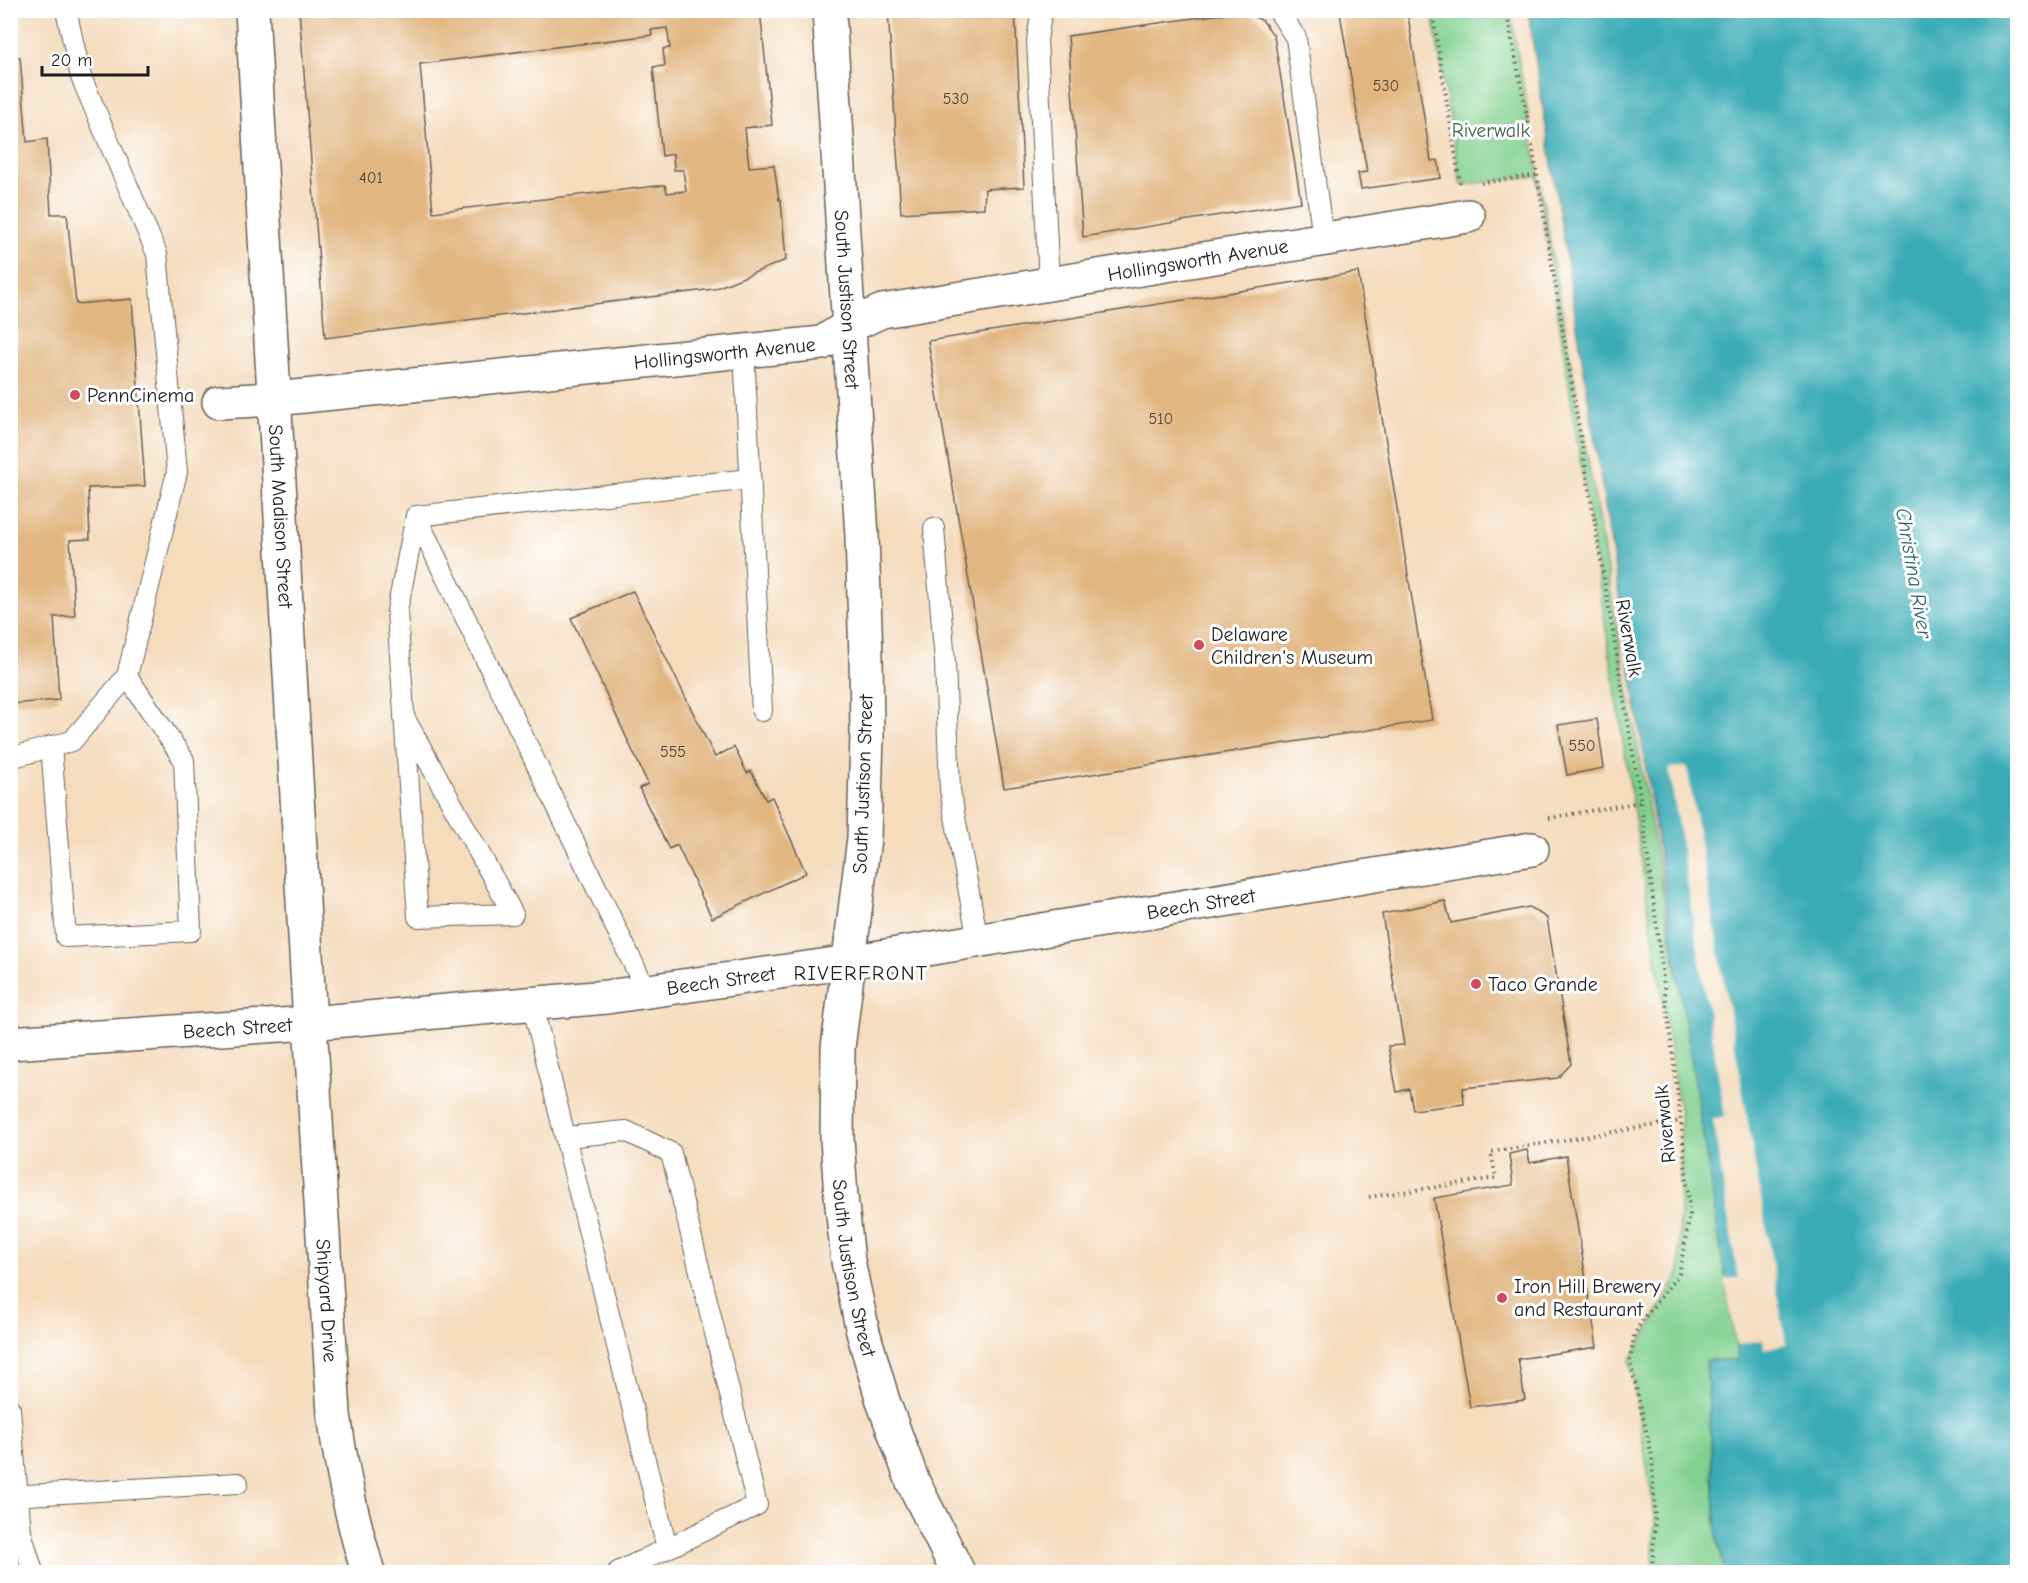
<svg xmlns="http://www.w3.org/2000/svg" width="2028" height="1583" font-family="'Comic Neue',sans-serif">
<rect width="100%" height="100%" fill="#fff"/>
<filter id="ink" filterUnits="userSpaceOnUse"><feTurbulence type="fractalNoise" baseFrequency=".0167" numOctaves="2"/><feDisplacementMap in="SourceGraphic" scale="12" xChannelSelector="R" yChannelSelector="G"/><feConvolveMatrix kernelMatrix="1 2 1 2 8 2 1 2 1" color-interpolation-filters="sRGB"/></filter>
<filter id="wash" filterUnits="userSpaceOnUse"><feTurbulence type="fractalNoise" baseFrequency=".008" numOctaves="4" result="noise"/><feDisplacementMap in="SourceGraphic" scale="24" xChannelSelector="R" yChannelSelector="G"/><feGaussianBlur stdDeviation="1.35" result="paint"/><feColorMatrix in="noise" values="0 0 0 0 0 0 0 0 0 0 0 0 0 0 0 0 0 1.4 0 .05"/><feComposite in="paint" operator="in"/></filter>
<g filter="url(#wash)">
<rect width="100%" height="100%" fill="#f4dcbd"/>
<!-- green -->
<path fill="#81d08f" stroke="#4e7656" stroke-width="1.5" d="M1432 11H1510L1694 1071 1738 1360H1706L1717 1538 1725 1572H1652L1655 1517 1630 1361 1679 1274 1681 1121 1537 176 1461 185Z"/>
<!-- water -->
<path fill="#3aabb5" stroke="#2b6468" stroke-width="1.5" d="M1528 11H2017V1572H1725L1717 1538 1706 1360H1738Z"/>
<!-- pier -->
<path fill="#f4dcbd" d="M1687 767 1786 1344 1764 1349 1763 1340 1736 1345 1725 1279 1738 1278 1713 1119 1725 1116 1669 768Z"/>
<g id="blocks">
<!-- building -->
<path fill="#e1b681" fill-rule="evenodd" d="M299 10H760L772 125 745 128 749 167 774 165 779 200H781L786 260 714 289 325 338ZM667 28 670 48 663 49 665 66 653 67 662 156 673 154 674 170H683L686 191 667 193 665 185 433 212 420 64 652 35 651 30Z
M888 10H1015L1024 187 985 189 984 208 901 213Z
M1337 10H1407L1431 161 1438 160 1441 178 1361 189 1358 173 1367 172 1340 13Z
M1243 11 1263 21 1274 36 1301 202 1083 237 1068 36Z
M10 57H20L27 142 47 139 51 214H67L76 304 132 299 145 486 88 488 90 539 70 540 75 616 54 617 59 700 10 704Z
M1358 272 1432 720 1004 788 928 341Z
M633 591 715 757 734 747 747 773 751 771 766 800 772 797 806 873 712 918 677 845 669 849 639 788 648 784 571 618Z
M1597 719 1604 768 1567 775 1558 725Z
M1445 901 1451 923 1529 907 1547 918 1571 1064 1558 1078 1463 1088 1464 1104 1413 1110 1409 1089 1397 1092 1388 1046 1404 1045 1382 914Z
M1527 1150 1530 1163 1566 1156 1597 1347 1518 1359 1525 1400 1470 1407 1434 1198 1513 1185 1509 1154Z"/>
</g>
</g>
<g filter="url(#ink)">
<use href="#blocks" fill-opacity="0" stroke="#685f54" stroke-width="1.5"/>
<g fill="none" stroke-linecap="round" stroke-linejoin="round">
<defs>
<path id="service" d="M1044 10 1041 15 1037 40 1049 284
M1278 10 1296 38 1323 239
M744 351 762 711
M416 516 647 992
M934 528 945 662 950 790 978 941
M404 717 513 914 418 917 397 611 416 516 750 479
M51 746 66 937 191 931 184 760 127 676
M10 758 72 741 127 676 177 472 157 254 81 77 66 10
M532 1003 667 1548
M566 1137 626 1131 671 1153 757 1505 618 1572
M10 1409 21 1532 33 1572
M10 1496 238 1483"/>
<g id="minor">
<path id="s1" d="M219 402 275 399 822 343 847 327 882 311 1468 216"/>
<path id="s2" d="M310 1023 334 1414C341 1468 352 1520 368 1572"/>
</g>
<g id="tertiary">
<path id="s3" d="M252 10 310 1023"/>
<path id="s4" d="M829 10 862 536 866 657 867 735 864 838 838 1048 837 1139 841 1196 848 1261 863 1332 883 1401 913 1482 958 1572"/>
<path id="s5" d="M10 1043 310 1023 607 997 849 962 1532 849"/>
</g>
</defs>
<!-- service casing -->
<use href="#service" stroke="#685f54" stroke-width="22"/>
<!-- minor casing -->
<use href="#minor" stroke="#685f54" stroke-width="36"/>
<!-- tertiary casing -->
<use href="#tertiary" stroke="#685f54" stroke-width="36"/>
<!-- path -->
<path stroke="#685f54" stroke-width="4" stroke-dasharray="1.5 4.5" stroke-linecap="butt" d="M1432 10 1460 183
M1506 10 1529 126 1641 802 1681 1121 1690 1215 1679 1274 1643 1319 1634 1335 1630 1361 1652 1456 1655 1517 1652 1572
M1481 183 1537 175
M1549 818 1641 802
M1369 1197 1496 1178 1491 1152 1681 1121"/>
<!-- service -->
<use href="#service" stroke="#fff" stroke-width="20"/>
<!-- minor -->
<use href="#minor" stroke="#fff" stroke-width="33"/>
<!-- tertiary -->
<use href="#tertiary" stroke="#fff" stroke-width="33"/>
</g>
</g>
<!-- markers -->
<g fill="#d1495b" stroke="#fff" stroke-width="2">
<circle cx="75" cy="395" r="6"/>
<circle cx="1199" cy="645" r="6"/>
<circle cx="1476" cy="984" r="6"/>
<circle cx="1502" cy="1298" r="6"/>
</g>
<g text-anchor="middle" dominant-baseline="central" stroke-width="6" stroke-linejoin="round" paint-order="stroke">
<!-- number labels -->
<g font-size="16" fill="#4d4235">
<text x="1386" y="86">530</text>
<text x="956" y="99">530</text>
<text x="371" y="178">401</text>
<text x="1161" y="419">510</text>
<text x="1582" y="746">550</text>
<text x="673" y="752">555</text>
</g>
<!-- park labels -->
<g font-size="20" fill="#44644a" stroke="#fff">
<text x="1491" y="130">Riverwalk</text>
</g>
<!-- street labels -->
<g font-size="20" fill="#1c1c1c" stroke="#fff">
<text stroke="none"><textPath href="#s1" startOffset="994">Hollingsworth Avenue</textPath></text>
<text stroke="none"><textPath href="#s4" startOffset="290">South Justison Street</textPath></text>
<text stroke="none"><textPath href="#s1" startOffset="508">Hollingsworth Avenue</textPath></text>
<text stroke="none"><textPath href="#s3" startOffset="507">South Madison Street</textPath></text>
<text transform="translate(1629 638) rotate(80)">Riverwalk</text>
<text transform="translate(863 784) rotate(-88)">South Justison Street</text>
<text stroke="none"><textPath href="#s5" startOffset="1200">Beech Street</textPath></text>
<text stroke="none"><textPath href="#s5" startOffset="714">Beech Street</textPath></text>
<text stroke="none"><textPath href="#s5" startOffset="228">Beech Street</textPath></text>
<text transform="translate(1665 1124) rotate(-96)">Riverwalk</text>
<text stroke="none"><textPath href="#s4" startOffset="1262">South Justison Street</textPath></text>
<text stroke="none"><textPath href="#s2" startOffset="278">Shipyard Drive</textPath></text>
</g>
<!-- poi labels -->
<g font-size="20" fill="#1c1c1c" stroke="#fff" text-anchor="start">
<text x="87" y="395">PennCinema</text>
<text x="1211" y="634">Delaware<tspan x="1211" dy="23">Children's Museum</tspan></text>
<text x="1488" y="984">Taco Grande</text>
<text x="1514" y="1286">Iron Hill Brewery<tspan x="1514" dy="23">and Restaurant</tspan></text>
</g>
<!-- water labels -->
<g font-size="21" font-style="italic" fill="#2b6468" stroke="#fff">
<text transform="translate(1914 573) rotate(80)">Christina River</text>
</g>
<!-- neighbourhood labels -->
<g font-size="21" letter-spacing="1.5" fill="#1c1c1c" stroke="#fff">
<text x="861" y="973">RIVERFRONT</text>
</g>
</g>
<!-- margin -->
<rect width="2028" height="1583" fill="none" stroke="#fff" stroke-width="36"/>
<!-- scale -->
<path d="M42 66v9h106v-9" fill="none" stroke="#1c1c1c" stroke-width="3"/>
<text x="51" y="66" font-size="18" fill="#1c1c1c" stroke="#ffffff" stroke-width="4.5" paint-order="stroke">20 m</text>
</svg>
